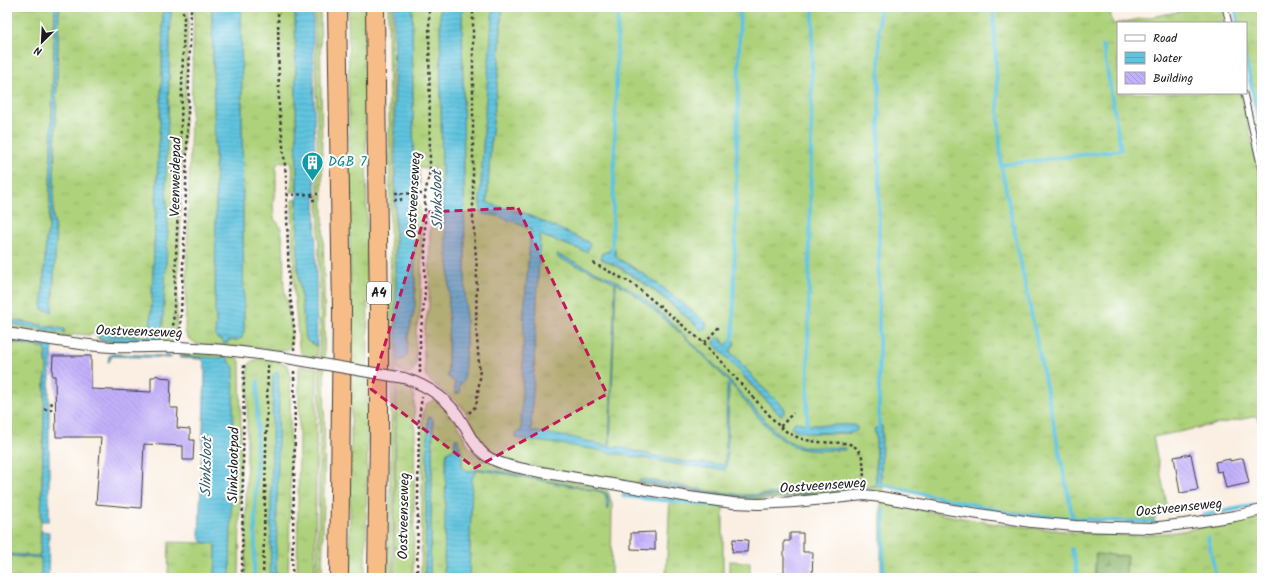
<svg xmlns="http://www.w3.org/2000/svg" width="1269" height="585" font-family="Kalam,sans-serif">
<defs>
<pattern id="grass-tufts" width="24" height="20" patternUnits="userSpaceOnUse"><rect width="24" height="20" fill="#aed27b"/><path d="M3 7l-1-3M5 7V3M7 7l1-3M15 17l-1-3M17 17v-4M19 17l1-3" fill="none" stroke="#95b46a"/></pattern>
<pattern id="forest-firs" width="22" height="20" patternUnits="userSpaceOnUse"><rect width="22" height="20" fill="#8ab46b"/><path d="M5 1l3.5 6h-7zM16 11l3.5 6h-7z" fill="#709257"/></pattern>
<pattern id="water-rules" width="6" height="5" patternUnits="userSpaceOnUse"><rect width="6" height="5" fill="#61c4df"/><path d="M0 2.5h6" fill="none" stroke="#54a8bf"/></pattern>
<pattern id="building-back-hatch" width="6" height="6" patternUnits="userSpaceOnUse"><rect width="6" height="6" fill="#c2b0fa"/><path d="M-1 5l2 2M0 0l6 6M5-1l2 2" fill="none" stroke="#a697d6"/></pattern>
</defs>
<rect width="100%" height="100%" fill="#fff"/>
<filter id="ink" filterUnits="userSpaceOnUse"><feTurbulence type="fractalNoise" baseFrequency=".025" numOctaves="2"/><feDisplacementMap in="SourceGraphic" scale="8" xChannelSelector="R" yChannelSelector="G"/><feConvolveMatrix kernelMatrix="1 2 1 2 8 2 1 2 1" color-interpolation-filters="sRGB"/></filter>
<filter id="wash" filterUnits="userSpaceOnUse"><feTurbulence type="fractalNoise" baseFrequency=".012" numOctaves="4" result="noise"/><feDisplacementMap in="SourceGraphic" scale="16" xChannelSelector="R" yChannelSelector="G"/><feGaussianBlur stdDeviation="0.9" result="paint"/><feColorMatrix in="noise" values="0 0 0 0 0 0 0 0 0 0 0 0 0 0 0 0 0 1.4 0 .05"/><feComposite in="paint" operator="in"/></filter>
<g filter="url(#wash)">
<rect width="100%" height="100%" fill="#faefe2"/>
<!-- grass -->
<path fill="url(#grass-tufts)" stroke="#65774c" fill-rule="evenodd" d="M7 7H55L49 229 46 239 42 309 52 311 56 241 53 214 59 7H163L162 72 150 337 100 334V340L157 342 162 338 168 227 166 183 171 7H189L176 332 175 339 172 343H108L98 340 96 334 90 333V335L76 334 63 338 7 328V323L64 332V329L7 319Z
M194 7H212L216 201 215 311C218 318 213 328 217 334 218 337 221 340 223 343H227L228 340H237L244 331 241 7H295L297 191 291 192C291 183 295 168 290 161L280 162 276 165V190L273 201 274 219C277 222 279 224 281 229 285 248 283 268 284 287 286 302 294 328 291 342 291 347 289 350 284 351L261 348 198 345 187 337 185 331Z
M315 7H320C322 197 328 388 322 578H317C323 388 318 197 315 7Z
M348 7H365C366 197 371 388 365 578H349L351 436Z
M388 7H392C394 197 398 388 392 578H388L391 436V314Z
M412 7H440L442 195 449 272 448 377 455 382V393H459V384L461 382 466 346 462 7H493L480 204 481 212 484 214 496 215 531 229 524 312 522 433 531 430 540 235 586 252 589 244 588 242 524 213 493 205 487 202 491 141 499 66 502 7H1108L1110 11 1112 22 1113 24 1204 7H1222L1225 23H1118V93H1241L1262 187V432L1258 416 1153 437 1167 505 1154 520C1081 521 1008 513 937 499 918 495 899 489 881 484L882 426 874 429 876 437V485L868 487H883V494C876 493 866 488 861 489L860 493 813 497V494L817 493H793L745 495 731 494 681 486 645 479 640 480 639 483C609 479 580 475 551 470 530 466 505 465 489 449 475 436 472 417 459 404 450 395 428 383 425 374L423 342 425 325 429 306 430 229 435 214 434 168H419L420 185 416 190V197L420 207 422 238 421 299 420 314 416 331V365L411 373 406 374 397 369V361L404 359 407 355 408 336 414 311 415 300ZM610 250 615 252 616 256 617 258C650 276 678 299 706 323V326L700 329C670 302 638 276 601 259L603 253 609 251ZM721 338 725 345 729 343 730 340H734V345L730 352 735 356 759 384 785 409V412L782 415H780L777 412 745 379ZM795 422 812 425H854L850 433C830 433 808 436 791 427Z
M1235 7H1262V142L1246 63V23H1238Z
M297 198 298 271 307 341 312 344 317 346V357C306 356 302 359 299 347L294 290 292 200Z
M10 342 45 348 47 369 45 381 43 443 40 556 7 554V391Z
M181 352 233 355 238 358 240 362 241 435 239 578H230L232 435 229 362 227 357C212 361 196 356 180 356Z
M259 359C264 359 286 362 288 366 292 375 290 407 290 418 291 472 290 525 288 578H245L248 366 252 361Z
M300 366 317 368 315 578H297L299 436V370Z
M397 385 410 387 412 389 414 397 415 436 413 578H394Z
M434 400C452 404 461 434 470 448 474 453 479 457 484 460 499 470 517 471 534 475 555 478 577 482 598 486L603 488 608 491 612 504 611 578H469L472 478 475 472 481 470 506 474 602 492 606 495 607 510 609 501 607 494 597 490 493 470C488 470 483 469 479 469 472 470 468 473 462 469L463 453 459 448 458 439H455V447L447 452 444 578H430L433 420 432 418H428L425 578H421L423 412 426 404Z
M670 496 723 504V578H666Z
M881 501 951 516 996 524 1073 532 1135 536 1176 532 1262 516V578H1125L1128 556 1096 554 1094 578H881Z
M169 542 211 543 215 544 216 554 215 578H168Z
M7 556 42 558 41 578H7Z"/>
<!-- forest -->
<path fill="url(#forest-firs)" stroke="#536844" d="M640 480C648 485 662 485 672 487 696 491 721 496 745 497 768 497 790 494 813 494V497L746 501 639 484Z
M1096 554 1128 556 1125 578H1094Z"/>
<!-- garden -->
<path fill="#aed27b" stroke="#65774c" d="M729 561 750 562V578H729Z"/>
<!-- water -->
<path fill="url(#water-rules)" stroke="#3e707e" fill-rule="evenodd" d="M55 7H59L53 214 56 241 52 311 42 310 46 239 49 229Z
M163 7H171L166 183 168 227 162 338 157 342 100 340 99 334 150 337 162 72Z
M212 7H241L244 331 242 338 237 340H228V343H223L222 340 217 339C213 330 218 320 215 311L216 201Z
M295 7H313L317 346C313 344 308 343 306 338L298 271Z
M394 7H412L415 300 414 311 408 336 407 355 404 359 397 361Z
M440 7H462L466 346 464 379 463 382 459 384 460 393H455V382L448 377 449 272 442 195Z
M493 7H502L499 66 491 141 487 202 493 205 524 213 588 242 590 244 587 252 540 235 531 431 575 438 607 446 609 445 615 283 600 275 558 258 557 254 617 281 642 297 662 314 707 357 730 381 769 425 784 439 802 447 845 448V450C831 450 816 452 802 449 774 443 749 405 731 384L729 387 727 465 725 470 687 466 573 446 519 439 515 437V434L516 432H521L524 312 531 229 496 215 483 214 481 212 480 201 485 111ZM616 283C629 289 640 299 651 308 679 330 704 356 729 382L727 386 725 465 687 462 663 458 619 447H610Z
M611 247 615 248V254L617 258C650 276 678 299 706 323V328L702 330 700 329C676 306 649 285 621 268 614 264 607 262 601 258L603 253 609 251Z
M7 319 64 329V333L7 323Z
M719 337 725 345 729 343 730 340H734V345L730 352 735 356 759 384 784 407 785 412 782 415H780L777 412 714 344V341Z
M7 339 53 346 49 387V521H41L45 381 47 369 45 348 11 342 9 344H7Z
M112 354 171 356V358L112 356 109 362H108L109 356Z
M180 356 222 358 223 356 227 357 228 360 234 367 230 578H215L216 546 213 543C206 543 201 544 199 535L205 373 204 362 201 359 180 358Z
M276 372 278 373V375L279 391 276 578H270L273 375Z
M431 417 433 420 430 578H425L428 419V418Z
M795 422 812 425H854L857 427V430L855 432 850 433H811L799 431 791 428Z
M878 426H882L881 483 883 484V487L879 486 868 488V487L875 486 876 484V437L874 429 877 428Z
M455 439H458L459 447 462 451V468C468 473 472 470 479 469 483 469 488 470 493 470L602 491 607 494 609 501 608 509 607 510 606 495 602 492 506 474 478 470 475 472 472 478 469 578H444L446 455 448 451 455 448Z
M641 479 707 491 745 495 793 493H817L859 488V489L813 494H793L746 497 706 492 642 482 640 480Z
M41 531 49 532 48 578H41V558L7 556V554L40 556Z"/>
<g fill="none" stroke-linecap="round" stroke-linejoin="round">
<!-- stream -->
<path stroke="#61c4df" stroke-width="4" d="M993 7 1001 165 1121 150 1103 46
M1235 7 1238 23
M879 9 922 7
M1246 61 1262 136
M1001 165 1073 519
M612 252 618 7
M731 344 733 335 740 7
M807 428 813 7
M879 431V7
M879 484 1014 514 1112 521 1154 522
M623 496 722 506
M1204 515 1262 504
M1208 537 1216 578
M1072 549 1078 578
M254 578 258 381
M883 578 884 510"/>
</g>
<g id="blocks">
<!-- building -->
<path fill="url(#building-back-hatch)" d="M53 356H91V389L151 392V377H154L157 375 159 377 171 378 170 408H178L177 428 190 429V440H194L193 460H183V446L144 444 141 508 96 504 101 437H56L55 376H52Z
M1191 454 1198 490 1180 493 1174 457Z
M1243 458 1249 483 1226 488 1222 471 1217 472 1215 462 1230 459V461Z
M655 532V550L631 549V533Z
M790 533H803V552H813L812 578H784V541H790Z
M733 539 748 540 747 552H732Z"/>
</g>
</g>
<g filter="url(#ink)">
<use href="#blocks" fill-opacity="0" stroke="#3d3c3a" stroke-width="1"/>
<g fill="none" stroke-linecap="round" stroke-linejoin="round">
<defs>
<path id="service" d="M1225 7 1229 23
M1244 93 1262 173"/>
<path id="minor" d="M7 333C37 338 67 343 98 346 125 349 153 346 180 347 224 349 267 354 310 362
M404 378C429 386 449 399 462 422 469 434 474 446 485 455 498 464 514 467 529 470L689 497 733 503 759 504 795 502 864 495 881 497 953 510 1031 522 1075 526 1151 528 1184 524 1235 516 1262 510"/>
<path id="motorway" d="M337 7 342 311 339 578
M375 7 379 312V436L377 578"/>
</defs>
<!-- service casing -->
<use href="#service" stroke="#3d3c3a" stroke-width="7"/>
<!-- minor casing -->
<use href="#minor" stroke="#3d3c3a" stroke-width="12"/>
<!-- motorway casing -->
<use href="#motorway" stroke="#3d3c3a" stroke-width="20"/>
<!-- path -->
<path stroke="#3d3c3a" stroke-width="2.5" stroke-dasharray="3 3" stroke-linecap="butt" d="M278 7 279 106 286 176 289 288 293 317 295 336 294 350
M395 193 425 194
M312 194V200H318
M286 195 318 194
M394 200H401V193
M593 263 633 284 704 343 719 327
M180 336 185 221 191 7
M176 337 173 330 180 159 184 17 182 7
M704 343 780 427 793 413
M420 373V334L423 315 425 290V194L430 171 429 7
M44 409 51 410 52 399
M469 413 476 406 480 378 476 325 477 270 473 218V7
M780 427C802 444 819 442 846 443 867 448 863 467 864 485
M242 578 244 363
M263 578 268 365
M292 578 295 435 294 371
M417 578 419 418 422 397"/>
<!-- service -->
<use href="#service" stroke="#fff" stroke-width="5"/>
<!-- minor -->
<use href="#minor" stroke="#fff" stroke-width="10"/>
<!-- motorway -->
<use href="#motorway" stroke="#f7bd88" stroke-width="18"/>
<defs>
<path id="minor-bridge" d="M310 362 404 378"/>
</defs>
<!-- minor-bridge casing -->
<use href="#minor-bridge" stroke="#3d3c3a" stroke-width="12" stroke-linecap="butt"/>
<!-- minor-bridge -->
<use href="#minor-bridge" stroke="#fff" stroke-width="10"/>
</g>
</g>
<!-- marked area -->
<path fill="#c2185b" fill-opacity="0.2" stroke="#c2185b" stroke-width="3" stroke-dasharray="8 5" stroke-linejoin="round" d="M518 208 607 394 475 468 371 389 426 212Z"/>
<!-- icons -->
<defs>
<symbol id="building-pin" viewBox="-11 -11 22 30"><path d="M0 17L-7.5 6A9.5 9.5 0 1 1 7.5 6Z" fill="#0f9aa8" stroke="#fff"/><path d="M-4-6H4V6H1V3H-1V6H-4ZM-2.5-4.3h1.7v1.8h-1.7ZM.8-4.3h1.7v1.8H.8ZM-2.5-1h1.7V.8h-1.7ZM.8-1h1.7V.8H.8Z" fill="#fff"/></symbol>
</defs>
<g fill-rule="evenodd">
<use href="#building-pin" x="300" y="150" width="25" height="34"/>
</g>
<g text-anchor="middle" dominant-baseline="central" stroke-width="4" stroke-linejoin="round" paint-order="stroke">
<!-- shield labels -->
<rect fill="#fff" stroke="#606060" stroke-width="1" x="367" y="282" width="24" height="22" rx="3"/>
<g font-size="13" font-weight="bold" fill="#1c1c1c">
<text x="379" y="293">A4</text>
</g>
<!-- culture labels -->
<g font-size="14" fill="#0d838f" stroke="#fff" text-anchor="start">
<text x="328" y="162">DGB 7</text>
</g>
<!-- street labels -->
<g font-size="14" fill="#1c1c1c" stroke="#fff">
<text transform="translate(176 177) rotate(-89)">Veenweidepad</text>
<text transform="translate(414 195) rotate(-87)">Oostveenseweg</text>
<text transform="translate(139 332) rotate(2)">Oostveenseweg</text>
<text transform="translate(234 465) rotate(-89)">Slinkslootpad</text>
<text transform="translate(823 486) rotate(-4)">Oostveenseweg</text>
<text transform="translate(1179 508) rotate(-6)">Oostveenseweg</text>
<text transform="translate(404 516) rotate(-89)">Oostveenseweg</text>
</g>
<!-- water labels -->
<g font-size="15" font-style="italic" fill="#385f6a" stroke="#fff">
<text transform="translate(438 200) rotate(-91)">Slinksloot</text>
<text transform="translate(207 467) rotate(-89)">Slinksloot</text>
</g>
</g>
<!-- margin -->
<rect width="1269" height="585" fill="none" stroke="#fff" stroke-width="24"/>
<!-- legend -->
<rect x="1117" y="22" width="130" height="72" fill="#ffffff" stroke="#a4a4a4"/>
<rect x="1125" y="35" width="20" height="6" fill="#ffffff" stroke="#a4a4a4"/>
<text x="1153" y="42" font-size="12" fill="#1c1c1c">Road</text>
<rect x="1125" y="52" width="20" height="12" fill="url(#water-rules)" stroke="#a4a4a4"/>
<text x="1153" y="62" font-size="12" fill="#1c1c1c">Water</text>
<rect x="1125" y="72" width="20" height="12" fill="url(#building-back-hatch)" stroke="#a4a4a4"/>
<text x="1153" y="82" font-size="12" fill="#1c1c1c">Building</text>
<!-- north arrow -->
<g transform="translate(42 42) rotate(204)" stroke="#ffffff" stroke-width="3" paint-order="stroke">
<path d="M0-3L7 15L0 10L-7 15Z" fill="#1c1c1c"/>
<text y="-6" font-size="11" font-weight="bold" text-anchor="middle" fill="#1c1c1c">N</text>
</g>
</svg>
